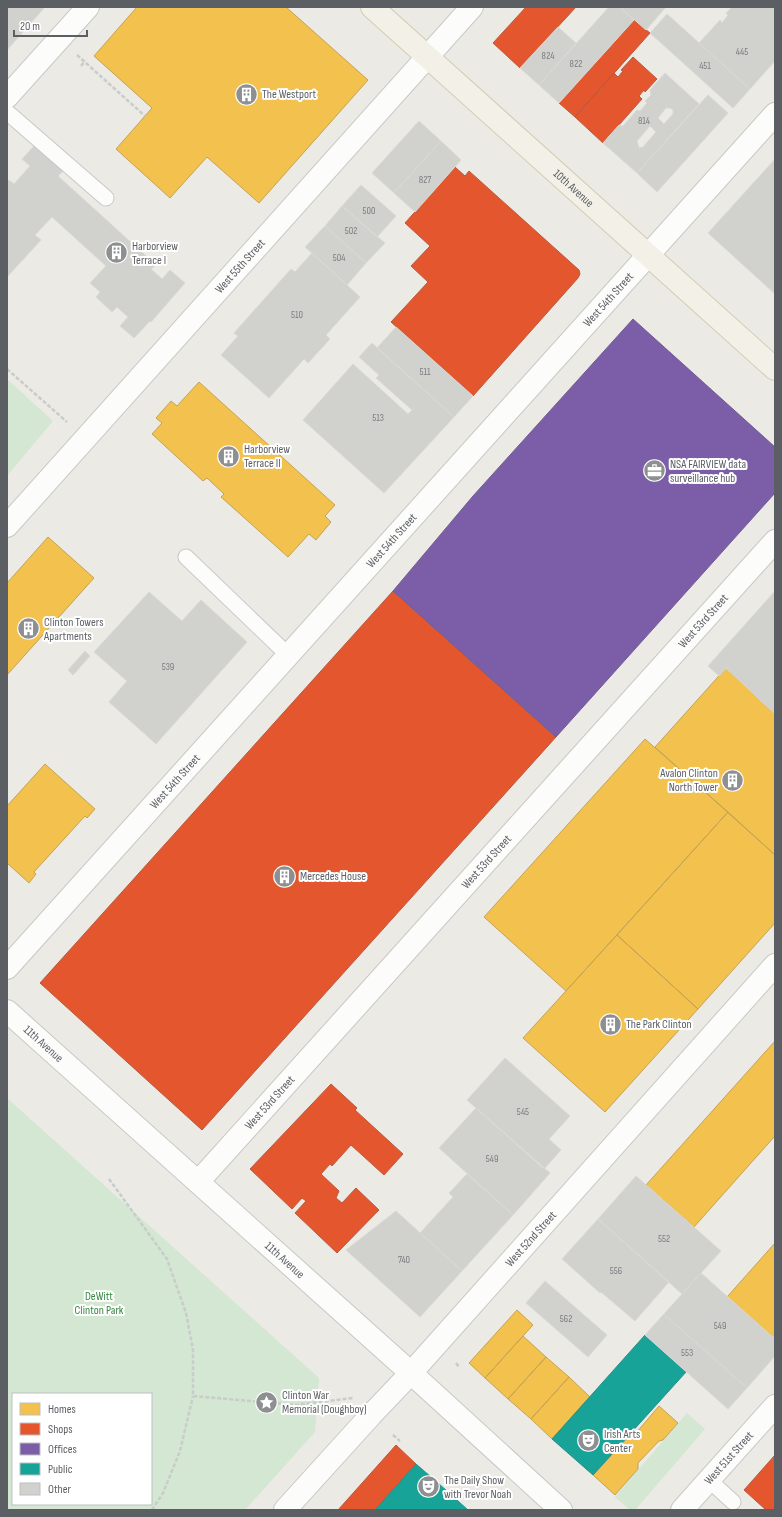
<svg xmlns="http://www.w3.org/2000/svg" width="782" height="1517" font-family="'Sofia Sans Condensed',sans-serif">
<rect width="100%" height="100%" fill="#ebeae5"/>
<!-- green -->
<path fill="#d3e7d2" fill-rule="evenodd" d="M7 379 53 421 7 476Z
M7 1098 319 1378 315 1432 245 1510H7ZM13 1394H151V1504H13Z
M687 1413 705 1429 635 1510H630L615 1497Z"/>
<!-- homes -->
<path fill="#f2c14e" stroke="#c5a354" d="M137 7H286L368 80 259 203 207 157 170 198 116 149 152 108 94 56Z
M199 382 335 505 325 516 331 522 316 540 309 534 288 557 221 497 224 494 207 478 203 481 152 434 162 423 156 418 171 401 177 406Z
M48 537 94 578 7 675V583Z
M726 668 775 714V855L655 747Z
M645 739 728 812 566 991 484 917Z
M45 764 95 809 87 818 85 816 34 872 36 874 29 883 7 863V806Z
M728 812 775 855V923L698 1009 617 935Z
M617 935 698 1009 605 1112 523 1038Z
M775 1041V1136L694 1227 646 1185Z
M775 1243V1339L727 1297Z
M517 1310 533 1325 485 1378 469 1363Z
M523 1336 546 1357 508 1399 485 1378Z
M546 1357 569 1377 531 1419 508 1399Z
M569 1377 590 1397 552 1439 531 1419Z
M659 1406 678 1423 663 1440 659 1441 638 1463V1469L615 1495 593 1475 632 1433H636Z"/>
<!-- shops -->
<path fill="#e4572e" stroke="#bb593e" d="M526 7H576L520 68 493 43Z
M634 20 650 33 575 117 559 103Z
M633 57 657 79 645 92 644 90 639 96 642 99 603 143 575 117 614 73 618 77 623 71 621 70Z
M455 167 465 176 469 171 579 270 580 274 578 278 473 396 391 322 428 282 411 266 430 246 405 223Z
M393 591 556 737 202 1130 40 983Z
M331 1084 357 1108 355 1110 403 1154 384 1175 351 1145 332 1166 330 1164 321 1174 339 1191 336 1198 342 1203 356 1188 379 1210 337 1253 295 1213 306 1201 302 1198 292 1209 250 1169Z
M396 1445 416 1464 375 1510H338Z
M775 1455V1510H766L744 1490Z"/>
<!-- offices -->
<path fill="#7b5ea7" stroke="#715e93" d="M633 319 775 447V493L556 737 393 591 473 496Z"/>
<!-- public -->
<path fill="#17a398" stroke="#2b8e88" d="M645 1335 686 1372 593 1475 552 1439Z
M416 1464 438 1483 468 1510H375Z"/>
<!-- building -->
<path fill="#d1d1ce" stroke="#dad9d4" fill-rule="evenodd" d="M7 7H45L7 50Z
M609 7H620L634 20 559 103 539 85Z
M620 7H666L646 30Z
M732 7H775V61L750 89 699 43 720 20 722 23 728 15 726 13Z
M667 14 750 89 733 108 650 33Z
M558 27 576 43 539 85 520 68Z
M665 73 699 104 637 173 603 143 619 125 623 126 637 110 640 111 647 103 645 101 651 95 650 90ZM666 108H670L673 110V114L664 124 658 118ZM650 126 656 132 643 147 639 148 637 141Z
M708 95 728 113 657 192 637 173Z
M419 121 441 141 394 193 372 173Z
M441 141 461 160 415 212 394 193Z
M35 145 63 171 58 176 156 265 151 269 162 279 170 270 185 283 151 322 150 321 134 338 120 326 128 317 117 307 112 312 96 297 100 292 90 283 106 266 52 217 35 235 41 240 7 277V182L9 180 14 184 30 166 22 159Z
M775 159V294L708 233Z
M361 185 396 216 377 237 342 206Z
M342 206 385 243 366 263 325 226Z
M325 226 366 263 347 285 305 247Z
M312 253 360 297 326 335 330 339 308 363 304 359 269 398 221 355 238 336 234 333 291 269 295 272Z
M396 327 473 396 454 417 377 348Z
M372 343 454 417 384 493 303 420 353 364 408 414 412 410 376 378 379 375 359 357Z
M775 591V714L726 668 719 676 708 666Z
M149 592 182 621 201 600 247 642 156 744 109 702 127 681 94 652Z
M85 651 90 656 73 675 68 670Z
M505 1058 570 1116 549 1139 561 1150 544 1169 467 1100Z
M476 1108 550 1173 513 1215 439 1148Z
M467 1174 513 1215 462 1271 420 1233 453 1197 449 1193Z
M636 1176 721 1251 682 1294 598 1219Z
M396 1211 462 1271 420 1317 346 1250Z
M598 1219 669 1282 635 1321 601 1292 600 1293 562 1259Z
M701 1273 775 1339V1356L747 1388 664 1314Z
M545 1281 607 1335 588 1357 526 1303Z
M664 1314 747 1388 728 1409 645 1335Z"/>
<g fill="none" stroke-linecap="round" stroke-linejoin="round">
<defs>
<path id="service" d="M7 112 106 198
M186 557 288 655
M709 1480 733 1502"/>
<g id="minor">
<path d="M7 97 88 7"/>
<path id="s1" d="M7 526 472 7"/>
<path id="s2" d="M285 1510 371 1415 411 1373 775 965"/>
<path id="s3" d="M682 1510 775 1406"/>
</g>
<g id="secondary">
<path id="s4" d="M7 968 775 114"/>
<path id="s5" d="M7 1011 411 1373 561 1510"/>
<path id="s6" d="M198 1182 775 541"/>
</g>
<g id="primary">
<path id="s7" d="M372 7 775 369"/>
</g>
</defs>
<!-- service casing -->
<use href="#service" stroke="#c8c8c7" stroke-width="17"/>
<!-- minor casing -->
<use href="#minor" stroke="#c8c8c7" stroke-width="24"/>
<!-- secondary casing -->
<use href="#secondary" stroke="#c7c7c5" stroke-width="24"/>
<!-- primary casing -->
<use href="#primary" stroke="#d3ccb3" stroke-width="24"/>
<!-- path -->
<path stroke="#c8ccca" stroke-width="2.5" stroke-dasharray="4 2" stroke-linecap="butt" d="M77 55 145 116
M81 66 85 61
M7 369 67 422
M109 1179 167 1259 186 1313 193 1350V1396L297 1405 353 1398
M456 1363 459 1367
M393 1435 400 1441
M152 1510 163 1493 180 1451 193 1396"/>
<!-- service -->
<use href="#service" stroke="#fcfcfb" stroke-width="15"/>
<!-- minor -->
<use href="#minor" stroke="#fcfcfb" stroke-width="22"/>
<!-- secondary -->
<use href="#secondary" stroke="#fcfcfb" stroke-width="22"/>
<!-- primary -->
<use href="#primary" stroke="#f3f1e7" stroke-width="22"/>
</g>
<!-- icons -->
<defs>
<symbol id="building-disc" viewBox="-11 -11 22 22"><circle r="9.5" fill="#8d8f90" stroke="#fff"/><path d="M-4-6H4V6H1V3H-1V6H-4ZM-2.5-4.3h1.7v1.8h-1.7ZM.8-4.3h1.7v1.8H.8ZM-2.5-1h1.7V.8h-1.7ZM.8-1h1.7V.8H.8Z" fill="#fff"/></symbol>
<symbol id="office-disc" viewBox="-11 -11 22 22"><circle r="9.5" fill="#8d8f90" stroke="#fff"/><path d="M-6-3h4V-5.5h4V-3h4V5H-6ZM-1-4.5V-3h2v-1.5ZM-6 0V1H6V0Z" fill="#fff"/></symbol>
<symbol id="sight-disc" viewBox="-11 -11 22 22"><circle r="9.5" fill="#8d8f90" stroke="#fff"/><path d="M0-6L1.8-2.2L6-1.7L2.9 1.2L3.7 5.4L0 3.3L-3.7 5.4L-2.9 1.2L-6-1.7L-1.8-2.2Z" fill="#fff"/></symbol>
<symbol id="theatre-disc" viewBox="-11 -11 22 22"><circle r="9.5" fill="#8d8f90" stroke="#fff"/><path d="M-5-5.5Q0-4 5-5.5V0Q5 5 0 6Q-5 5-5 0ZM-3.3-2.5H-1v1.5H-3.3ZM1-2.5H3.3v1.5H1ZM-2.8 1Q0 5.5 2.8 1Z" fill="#fff"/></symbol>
</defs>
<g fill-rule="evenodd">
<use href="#building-disc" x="234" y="82" width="25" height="25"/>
<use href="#building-disc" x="104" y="240" width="25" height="25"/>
<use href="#building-disc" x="216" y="444" width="25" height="25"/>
<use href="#office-disc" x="642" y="458" width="25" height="25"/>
<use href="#building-disc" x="16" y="616" width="25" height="25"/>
<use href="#building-disc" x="720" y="768" width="25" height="25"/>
<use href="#building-disc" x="272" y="864" width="25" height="25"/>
<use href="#building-disc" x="598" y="1012" width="25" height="25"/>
<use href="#sight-disc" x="254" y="1390" width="25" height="25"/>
<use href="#theatre-disc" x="576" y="1428" width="25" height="25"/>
<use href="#theatre-disc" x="416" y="1474" width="25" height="25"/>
</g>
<g text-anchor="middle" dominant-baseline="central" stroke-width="4" stroke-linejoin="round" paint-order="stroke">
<!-- number labels -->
<g font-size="10" fill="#7a7c7f">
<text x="742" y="52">445</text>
<text x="548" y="56">824</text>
<text x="576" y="64">822</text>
<text x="705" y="66">451</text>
<text x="644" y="121">814</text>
<text x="425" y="180">827</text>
<text x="369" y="211">500</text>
<text x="351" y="231">502</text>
<text x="339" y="258">504</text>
<text x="297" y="315">510</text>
<text x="425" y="372">511</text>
<text x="378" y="418">513</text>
<text x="168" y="667">539</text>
<text x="523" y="1112">545</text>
<text x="492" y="1159">549</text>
<text x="664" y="1239">552</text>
<text x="404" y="1260">740</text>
<text x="616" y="1271">556</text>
<text x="566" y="1319">562</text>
<text x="720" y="1326">549</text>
<text x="687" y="1353">553</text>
</g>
<!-- poi labels -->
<g font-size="12" fill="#5b5e63" stroke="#fff" text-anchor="start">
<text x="262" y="94">The Westport</text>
<text x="132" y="246">Harborview<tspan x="132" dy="14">Terrace I</tspan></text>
<text x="244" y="449">Harborview<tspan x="244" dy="14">Terrace II</tspan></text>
<text x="670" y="464">NSA FAIRVIEW data<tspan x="670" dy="14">surveillance hub</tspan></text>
<text x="44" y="622">Clinton Towers<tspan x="44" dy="14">Apartments</tspan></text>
<text x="718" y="773" text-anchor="end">Avalon Clinton<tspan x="718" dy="14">North Tower</tspan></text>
<text x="300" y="876">Mercedes House</text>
<text x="626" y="1024">The Park Clinton</text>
<text x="282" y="1395">Clinton War<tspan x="282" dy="14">Memorial (Doughboy)</tspan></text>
<text x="604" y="1434">Irish Arts<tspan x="604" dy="14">Center</tspan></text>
<text x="444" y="1480">The Daily Show<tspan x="444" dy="14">with Trevor Noah</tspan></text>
</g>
<!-- street labels -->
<g font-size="12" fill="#5b5e63" stroke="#fff">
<text stroke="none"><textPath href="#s7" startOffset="271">10th Avenue</textPath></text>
<text stroke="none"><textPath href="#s1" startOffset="349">West 55th Street</textPath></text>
<text stroke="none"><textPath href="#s4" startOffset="899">West 54th Street</textPath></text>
<text stroke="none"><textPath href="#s4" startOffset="575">West 54th Street</textPath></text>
<text stroke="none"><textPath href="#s6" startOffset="755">West 53rd Street</textPath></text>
<text stroke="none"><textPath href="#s4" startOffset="251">West 54th Street</textPath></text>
<text stroke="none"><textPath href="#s6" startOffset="431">West 53rd Street</textPath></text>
<text stroke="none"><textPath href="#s5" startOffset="49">11th Avenue</textPath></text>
<text stroke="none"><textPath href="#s6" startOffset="107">West 53rd Street</textPath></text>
<text stroke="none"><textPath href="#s2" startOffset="366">West 52nd Street</textPath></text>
<text stroke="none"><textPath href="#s5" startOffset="373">11th Avenue</textPath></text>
<text stroke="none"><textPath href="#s3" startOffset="70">West 51st Street</textPath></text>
</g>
<!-- park labels -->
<g font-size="12" fill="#368640" stroke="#fff">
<text x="99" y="1296">DeWitt<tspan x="99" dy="14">Clinton Park</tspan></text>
</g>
</g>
<!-- border -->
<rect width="782" height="1517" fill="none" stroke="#5b5e63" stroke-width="16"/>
<!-- legend -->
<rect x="12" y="1393" width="140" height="112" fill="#ffffff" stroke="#bdbfc1"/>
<rect x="20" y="1403" width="20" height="12" fill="#f2c14e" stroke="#bdbfc1"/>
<text x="48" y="1413" font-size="12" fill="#5b5e63">Homes</text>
<rect x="20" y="1423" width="20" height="12" fill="#e4572e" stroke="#bdbfc1"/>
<text x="48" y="1433" font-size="12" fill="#5b5e63">Shops</text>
<rect x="20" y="1443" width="20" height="12" fill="#7b5ea7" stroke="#bdbfc1"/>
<text x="48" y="1453" font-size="12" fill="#5b5e63">Offices</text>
<rect x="20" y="1463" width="20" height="12" fill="#17a398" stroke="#bdbfc1"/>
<text x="48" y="1473" font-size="12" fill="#5b5e63">Public</text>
<rect x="20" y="1483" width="20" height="12" fill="#d1d1ce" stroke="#bdbfc1"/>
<text x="48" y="1493" font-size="12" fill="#5b5e63">Other</text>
<!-- scale -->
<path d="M14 30v6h73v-6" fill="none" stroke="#5b5e63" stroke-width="2"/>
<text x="20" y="30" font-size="12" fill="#5b5e63" stroke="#ffffff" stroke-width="3" paint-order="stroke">20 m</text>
</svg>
